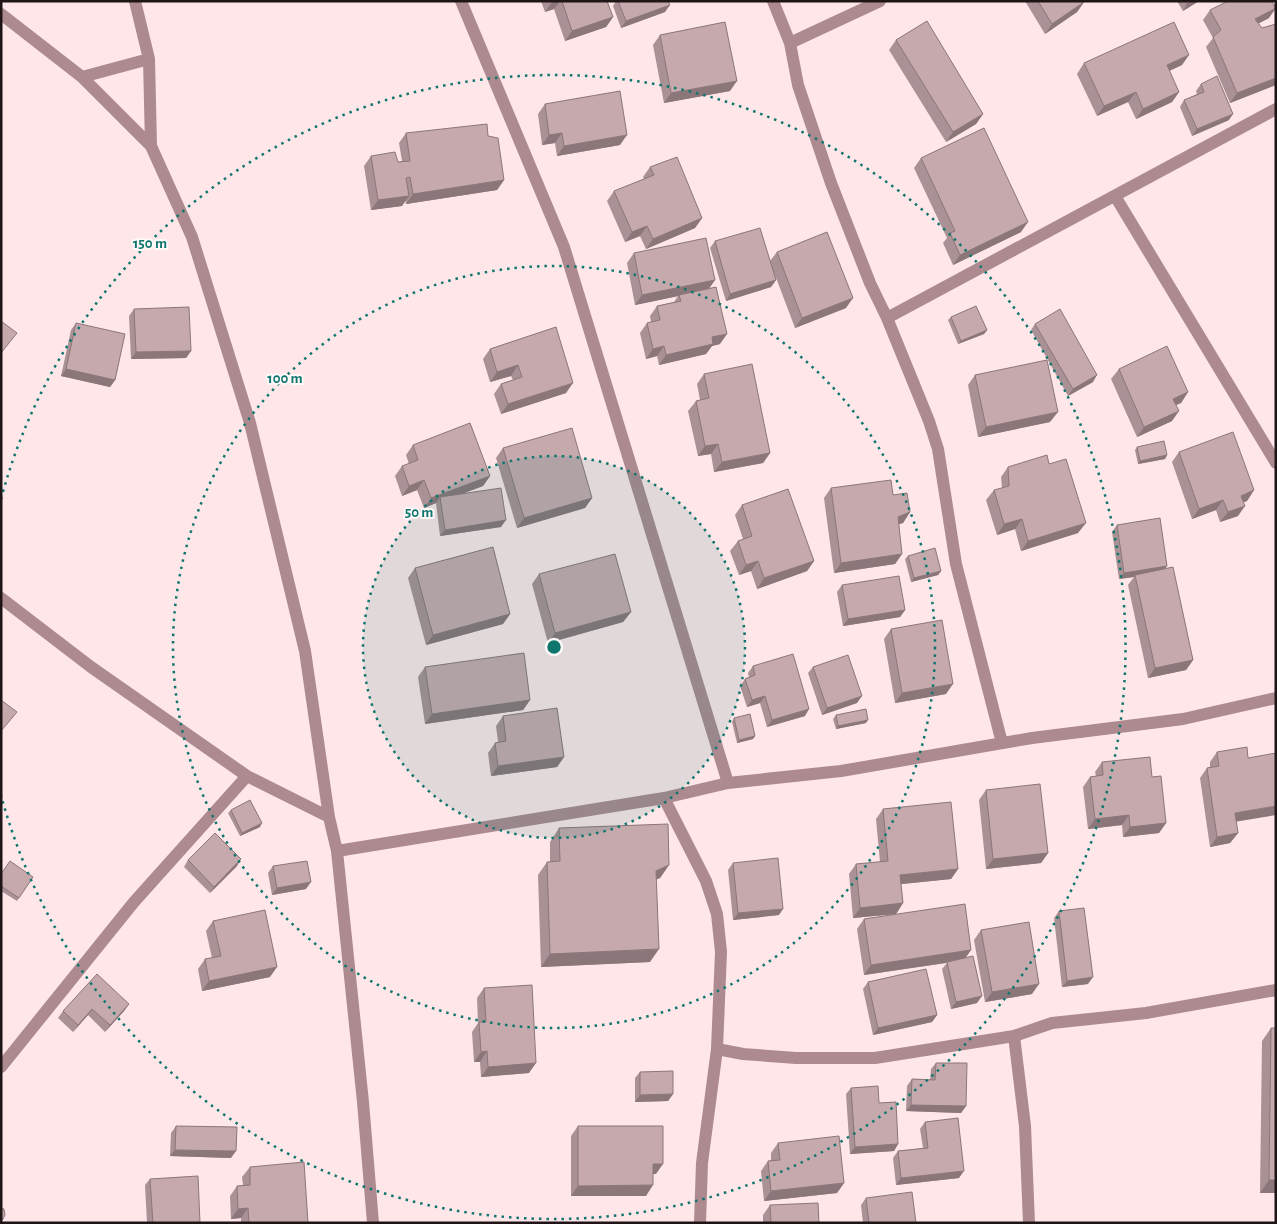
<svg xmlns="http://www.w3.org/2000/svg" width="1277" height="1224" font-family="'Alegreya Sans',sans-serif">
<rect width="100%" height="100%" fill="#fee6e9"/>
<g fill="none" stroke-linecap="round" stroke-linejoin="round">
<!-- minor -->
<path stroke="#ac8a90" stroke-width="12" d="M135 1 149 59 151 146
M461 1 564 247 728 783
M773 1 790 43 798 85 831 183 870 283 887 318 929 421 938 449 956 564 1002 743
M1 14 82 77 151 146 192 237 250 423 305 651 329 817 337 851 363 1102 373 1223
M790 43 880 1
M82 77 149 59
M1115 196 1276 463
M887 318 1276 109
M1 598 91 667 247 776 329 817
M664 798 706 881 717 914 721 952 717 1049 702 1163 700 1223
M337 851 664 798 728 783 841 771 1032 738 1183 719 1276 698
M1014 1036 1025 1126 1029 1223
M717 1049 743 1054 796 1058H875L1014 1036 1052 1023 1146 1013 1276 990
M1 1067 134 902 247 776"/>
</g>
<!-- wall -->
<path fill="#aa9195" d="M541 1H607L613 17 606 27 565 41 554 9 545 12Z
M616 1H668L665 12 621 28 613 6Z
M1025 1H1084V2L1077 12 1045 34Z
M1177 1H1199L1183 11Z
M1210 10 1269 18 1258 24 1262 28 1276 24V85L1230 103 1206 47 1213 38 1203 20Z
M660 35 730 91 664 103 653 45Z
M896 40 983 114 976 124 946 142 889 50Z
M1084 63 1182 65 1169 71 1179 92 1172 102 1136 119 1128 102 1097 116 1077 74Z
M1201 84 1229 120 1192 136 1180 107 1184 100 1197 94 1196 91Z
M545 104 620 145 557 156 555 143 542 145 538 114Z
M406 133 488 136 504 180 497 190 406 204 405 200 402 206 371 210 364 166 371 156 398 162 402 161 399 143Z
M921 158 1021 232 953 265 943 243 947 238 914 168Z
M650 167 702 218 695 228 646 249 640 236 625 242 607 201 614 191 644 179 643 177Z
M715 241 770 261 777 252 846 308 795 328 775 275 776 280 771 287 726 301 710 248Z
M634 253 715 280 709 288 720 344 712 346 706 354 659 365 657 356 646 359 640 333 647 323 651 322 650 316 657 306 674 302 678 296 635 305 627 263Z
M134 309 191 351 186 358 131 359 129 316Z
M951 317 987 330 984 334 958 344 948 320Z
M76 323 115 380 110 387 61 376 71 330Z
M1035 324 1093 382 1068 396 1031 330Z
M490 349 566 393 501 414 494 394 501 384 513 380 511 376 490 382 483 359Z
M1119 369 1188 392 1181 403 1176 405 1172 421 1137 437 1111 379Z
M704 374 770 453 763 463 714 472 711 454 698 456 688 411 696 401 700 400 697 384Z
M975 375 1050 422 978 437 968 385Z
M413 445 490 476 483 486 460 494 501 527 440 536 436 503 424 508 417 490 402 496 395 476 402 466 409 464 406 455Z
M1137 447 1167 455 1165 459 1138 464 1135 450Z
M503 448 592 498 585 508 517 528 496 458Z
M1179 452 1254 490 1247 501 1243 502 1238 516 1220 522 1216 510 1192 519 1172 462Z
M1049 464 1078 533 1021 551 1015 529 997 535 986 500 994 490 1002 488 1001 477 1008 467Z
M831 488 893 495 910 512 903 523 898 524 902 554 895 564 834 573 824 498Z
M742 505 814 561 807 571 757 589 751 571 739 575 730 551 738 541 743 539 735 515Z
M1117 525 1167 566 1165 569 1193 660 1186 670 1148 678 1128 585 1134 577 1119 579 1112 532Z
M908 556 941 571 938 575 911 582 905 559Z
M415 568 510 614 503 624 426 645 408 578Z
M539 574 631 612 623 622 548 643 532 584Z
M842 585 905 610 900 617 843 626 837 592Z
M891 629 946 694 895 703 884 639Z
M753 666 805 716 767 727 760 703 747 707 740 686 745 679 749 677 748 673Z
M425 667 530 700 523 710 425 724 418 677Z
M813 667 857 703 822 715 808 673Z
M836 715 866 723 836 729 833 719Z
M503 716 564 757 557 767 491 776 488 753 495 743 498 742 496 726Z
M734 718 755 736 753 739 737 743 732 722Z
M1217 752 1238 833 1230 843 1210 847 1200 778 1207 768 1210 767V762Z
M1102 762 1152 777 1166 823 1159 833 1123 837 1122 825 1088 829 1083 787 1090 777 1096 776 1095 772Z
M986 790 1048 853 1041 863 986 869 979 800Z
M883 809 958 869 951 879 901 884 903 903 896 914 853 918 849 874 856 864 880 862 876 819Z
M231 810 260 827 240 836 228 813Z
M559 828 669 865 660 878 656 879 650 962 541 967 538 875 547 862H550V842Z
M188 860 237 866 210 893 184 867Z
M733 863 779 915 733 920 728 870Z
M273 866 306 889 272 895 268 873Z
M1 874 19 898 17 901 1 891Z
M1059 911 1088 984 1062 987 1054 918Z
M864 919 971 950 965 958 977 1003 951 1009 942 969 947 963 864 975 857 929Z
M213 921 270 977 202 991 198 969 205 959 212 958 206 931Z
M981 930 1032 994 985 1002 974 940Z
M868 982 937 1015 932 1022 873 1035 863 989Z
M484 988 529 1073 481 1077 480 1062H474L472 1032 478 1023 477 998Z
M129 1004 124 1011 105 1032 88 1015 73 1032 58 1018 63 1011Z
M1271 1028H1276V1193H1260L1262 1041Z
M936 1063 966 1106 961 1113 906 1111 907 1086 912 1079 930 1080 931 1069Z
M640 1072 673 1094 668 1101 635 1102V1078Z
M851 1088 879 1103 898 1144 894 1151 850 1154 846 1094Z
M925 1122 959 1178 896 1185 893 1158 898 1151 923 1148 920 1129Z
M176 1126 231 1158 170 1156 171 1133Z
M578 1126 656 1174H653L646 1196H571V1136Z
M778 1143 844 1183 837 1193 764 1201 761 1171 768 1161 771 1160V1153Z
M250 1167 308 1223H241V1218L231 1219 230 1196 237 1186 243 1185 242 1177Z
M150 1179 200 1223H147L145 1185Z
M866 1198 916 1223H863L861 1205Z
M770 1205 819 1223H763V1215Z"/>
<!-- shaded-wall -->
<path fill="#8b7679" d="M554 1H560L554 9 545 12 552 2Z
M1192 1H1199L1183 11 1187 4Z
M1084 2 1077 12 1045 34 1052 24Z
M670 5 665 12 621 28 626 21Z
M1276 8 1269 18 1247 29 1255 19Z
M613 17 606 27 565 41 572 31Z
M1189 55 1182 65 1160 75 1167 65Z
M1276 78V85L1230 103 1237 93Z
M737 81 730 91 664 103 671 93Z
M1136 92 1128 102 1097 116 1104 106Z
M1179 92 1172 102 1136 119 1143 109Z
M983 114 976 124 946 142 953 132Z
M1233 114 1229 120 1192 136 1197 129Z
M562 133 555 143 542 145 549 135Z
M627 135 620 145 557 156 564 146Z
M504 180 497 190 406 204 413 194Z
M409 196 402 206 371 210 378 200Z
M702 218 695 228 646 249 653 239Z
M1028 222 1021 232 953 265 960 255Z
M647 226 640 236 625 242 632 232Z
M715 280 708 290 635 305 642 295Z
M776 280 771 287 726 301 730 294Z
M853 298 846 308 795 328 802 318Z
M987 330 984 334 958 344 961 341Z
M727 334 720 344 712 346 706 354 659 365 666 355 712 337Z
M664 346 657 356 646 359 653 349Z
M191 351 186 358 131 359 136 352Z
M518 365 511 376 490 382 497 372Z
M66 369 115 380 110 387 61 376Z
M1097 375 1093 382 1068 396 1073 389Z
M573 383 566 393 501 414 508 404Z
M1188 392 1181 403 1166 409 1173 399Z
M1179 411 1172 421 1137 437 1144 427Z
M1058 412 1050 422 978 437 986 427Z
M718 444 711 454 698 456 705 446Z
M770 453 763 463 714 472 722 462Z
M1167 455 1165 459 1138 464 1140 461Z
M490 476 483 486 441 502 440 497 436 503 424 508 431 498Z
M424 480 417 490 402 496 409 486Z
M1254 490 1247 501 1234 506 1241 496Z
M592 498 585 508 517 528 524 518Z
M1223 500 1216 510 1192 519 1199 509Z
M1245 506 1238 516 1220 522 1228 512Z
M910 512 903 523 891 527 898 517Z
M1022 519 1015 529 997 535 1004 524Z
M506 520 501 527 440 536 445 530Z
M1086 523 1078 533 1021 551 1028 541Z
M902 554 895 564 834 573 841 563Z
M758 561 751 571 739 575 746 565Z
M814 561 807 571 757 589 764 578Z
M1167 566 1162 573 1135 575 1134 577 1119 579 1124 573Z
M941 571 938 575 911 582 914 578Z
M905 610 900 617 843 626 848 619Z
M631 612 623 622 548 643 555 633Z
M510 614 503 624 426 645 433 635Z
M1193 660 1186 670 1148 678 1155 668Z
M953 684 946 694 895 703 902 693Z
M765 696 760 703 747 707 752 700Z
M862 696 857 703 822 715 827 708Z
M530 700 523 710 425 724 432 714Z
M809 709 805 716 767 727 772 720Z
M868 720 866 723 836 729 838 726Z
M755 736 753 739 737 743 739 740Z
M564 757 557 767 491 776 498 766Z
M1276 806V815L1228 823 1235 813Z
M1129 815 1122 825 1088 829 1095 819Z
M262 823 260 827 240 836 242 833Z
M1166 823 1159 833 1123 837 1130 827Z
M1238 833 1230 843 1210 847 1217 837Z
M1048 853 1041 863 986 869 993 859Z
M241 859 237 866 210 893 214 887Z
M669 865 660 878 647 884 656 871Z
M958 869 951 879 893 885 900 875Z
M311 882 306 889 272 895 277 888Z
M903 903 896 914 853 918 860 908Z
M783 909 779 915 733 920 738 913Z
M659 949 650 962 541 967 550 954Z
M971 950 964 960 864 975 871 965Z
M277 967 270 977 202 991 209 981Z
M1093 977 1088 984 1062 987 1067 981Z
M1039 984 1032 994 985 1002 992 992Z
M982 996 977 1003 951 1009 956 1002Z
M129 1004 124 1011 105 1032 110 1025Z
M92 1009 88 1015 73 1032 78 1025Z
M937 1015 932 1022 873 1035 878 1028Z
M487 1051 480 1062H474L481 1052Z
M536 1063 529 1073 481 1077 488 1067Z
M673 1094 668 1101 635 1102 640 1095Z
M911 1105 966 1106 961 1113 906 1111Z
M898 1144 894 1151 850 1154 855 1147Z
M175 1150 236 1151 231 1158 170 1156Z
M653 1164H663L656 1174H646Z
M964 1171 959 1178 896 1185 901 1178Z
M1269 1180H1276V1193H1260Z
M844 1183 837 1193 764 1201 771 1191Z
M653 1185 646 1196H571L578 1186Z
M248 1208 241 1218 231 1219 238 1209Z"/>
<!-- building -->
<path fill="#c6a9ad" stroke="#8b7679" d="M562 1H607L613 17 572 31Z
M618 1H668L670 5 626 21Z
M1038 1H1084V2L1052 24Z
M1186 1H1192L1187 4Z
M1228 1H1271L1276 8 1255 19 1262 28 1276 24V78L1237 93 1213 37 1221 30 1210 10Z
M927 21 983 114 953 132 896 40Z
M725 22 737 81 671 93 660 35Z
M1174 22 1189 55 1167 65 1179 92 1143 109 1136 92 1104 106 1084 63Z
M1217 76 1233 114 1197 129 1184 100 1204 92 1201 84Z
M620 91 627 135 564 146 562 133 549 135 545 104Z
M487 124 488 136 498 138 504 180 413 194 410 177 406 178 409 196 378 200 371 156 395 152 398 162 410 161 406 133Z
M984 128 1028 222 960 255 950 233 955 231 921 158Z
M677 157 702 218 653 239 647 226 632 232 614 191 654 175 650 167Z
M760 228 776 280 730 294 715 241Z
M827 232 853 298 802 318 777 252Z
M706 238 715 280 642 295 634 253Z
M716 287 727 334 712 337 713 344 666 355 664 346 653 349 647 323 660 320 657 306 681 301 679 295Z
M976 306 987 330 961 341 951 317Z
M189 307 191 351 136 352 134 309Z
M1060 309 1097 375 1073 389 1035 324Z
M1 321 17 333 1 353Z
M76 323 125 334 115 380 66 369Z
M556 327 573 383 508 404 501 384 522 377 518 365 497 372 490 349Z
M1167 346 1188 392 1173 399 1179 411 1144 427 1119 369Z
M1047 360 1058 412 986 427 975 375Z
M752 364 770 453 722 462 718 444 705 446 696 401 709 398 704 374Z
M470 423 490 476 431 498 424 480 409 486 402 466 418 460 413 445Z
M572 428 592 498 524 518 503 448Z
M1233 432 1254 490 1241 496 1245 506 1228 512 1223 500 1199 509 1179 452Z
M1164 441 1167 455 1140 461 1137 447Z
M1047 455 1049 464 1066 459 1086 523 1028 541 1022 519 1004 524 994 490 1009 486 1008 467Z
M891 480 893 495 907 493 910 512 898 517 902 554 841 563 831 488Z
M501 488 506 520 445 530 440 497Z
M788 489 814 561 764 578 758 561 746 565 738 541 752 536 742 505Z
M1160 518 1167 566 1124 573 1117 525Z
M493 547 510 614 433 635 415 568Z
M935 548 941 571 914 578 908 556Z
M615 554 631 612 555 633 539 574Z
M1173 567 1193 660 1155 668 1135 575Z
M899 576 905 610 848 619 842 585Z
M942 620 953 684 902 693 891 629Z
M524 653 530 700 432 714 425 667Z
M793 654 809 709 772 720 765 696 752 700 745 679 755 675 753 666Z
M848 655 862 696 827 708 813 667Z
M1 700 17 712 1 731Z
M557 708 564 757 498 766 495 743 506 741 503 716Z
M866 709 868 720 838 726 836 715Z
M750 714 755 736 739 740 734 718Z
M1247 747 1248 758 1276 753V806L1235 813 1238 833 1217 837 1207 768 1219 766 1217 752Z
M1150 757 1152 777 1161 776 1166 823 1130 827 1129 815 1095 819 1090 777 1103 775 1102 762Z
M1040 784 1048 853 993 859 986 790Z
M250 800 262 823 242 833 231 810Z
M951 802 958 869 900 875 903 903 860 908 856 864 888 861 883 809Z
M668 824 669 865 656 871 659 949 550 954 547 862 560 861 559 828Z
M215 833 241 859 214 887 188 860Z
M778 858 783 909 738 913 733 863Z
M10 861 33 877 19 898 1 886V874Z
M307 861 311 882 277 888 273 866Z
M965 904 971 950 871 965 864 919Z
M1084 908 1093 977 1067 981 1059 911Z
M265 910 277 967 209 981 205 959 221 956 213 921Z
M1029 922 1039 984 992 992 981 930Z
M973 956 982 996 956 1002 947 962Z
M926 969 937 1015 878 1028 868 982Z
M97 974 129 1004 110 1025 92 1009 78 1025 63 1011Z
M532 985 536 1063 488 1067 487 1051 481 1052 479 1022H486L484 988Z
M1271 1028H1276V1180H1269Z
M936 1063H967L966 1106 911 1105 912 1079 935 1080Z
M673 1071V1094L640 1095V1072Z
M878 1086 879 1103 896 1102 898 1144 855 1147 851 1088Z
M958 1118 964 1171 901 1178 898 1151 928 1148 925 1122Z
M176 1126 237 1127 236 1151 175 1150Z
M578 1126H663V1164H653V1185L578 1186Z
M839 1136 844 1183 771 1191 768 1161 780 1160 778 1143Z
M304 1162 308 1223H249L248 1208 238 1209 237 1186 250 1185V1167Z
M198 1176 200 1223H153L150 1179Z
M912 1192 916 1223H869L866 1198Z
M818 1203 819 1223H771L770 1205Z
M1 1208 4 1209 5 1215 3 1219 1 1221Z"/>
<!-- distance rings -->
<circle cx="554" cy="647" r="191" fill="#0f766e" fill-opacity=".12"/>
<g fill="none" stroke="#0f766e" stroke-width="2.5" stroke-dasharray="2.5 5">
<circle cx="554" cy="647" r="191"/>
<circle cx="554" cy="647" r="381"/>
<path d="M1 499A572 572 0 1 1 1 795"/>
</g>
<circle cx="554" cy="647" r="8" fill="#0f766e" stroke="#fff8f9" stroke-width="2.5"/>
<g font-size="15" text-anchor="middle" font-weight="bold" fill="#0f766e" stroke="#fff8f9" stroke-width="4" stroke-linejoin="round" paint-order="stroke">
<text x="150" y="248">150 m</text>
<text x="285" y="383">100 m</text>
<text x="419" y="517">50 m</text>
</g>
<!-- border -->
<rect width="1277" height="1224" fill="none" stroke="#1f1517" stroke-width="5"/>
</svg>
